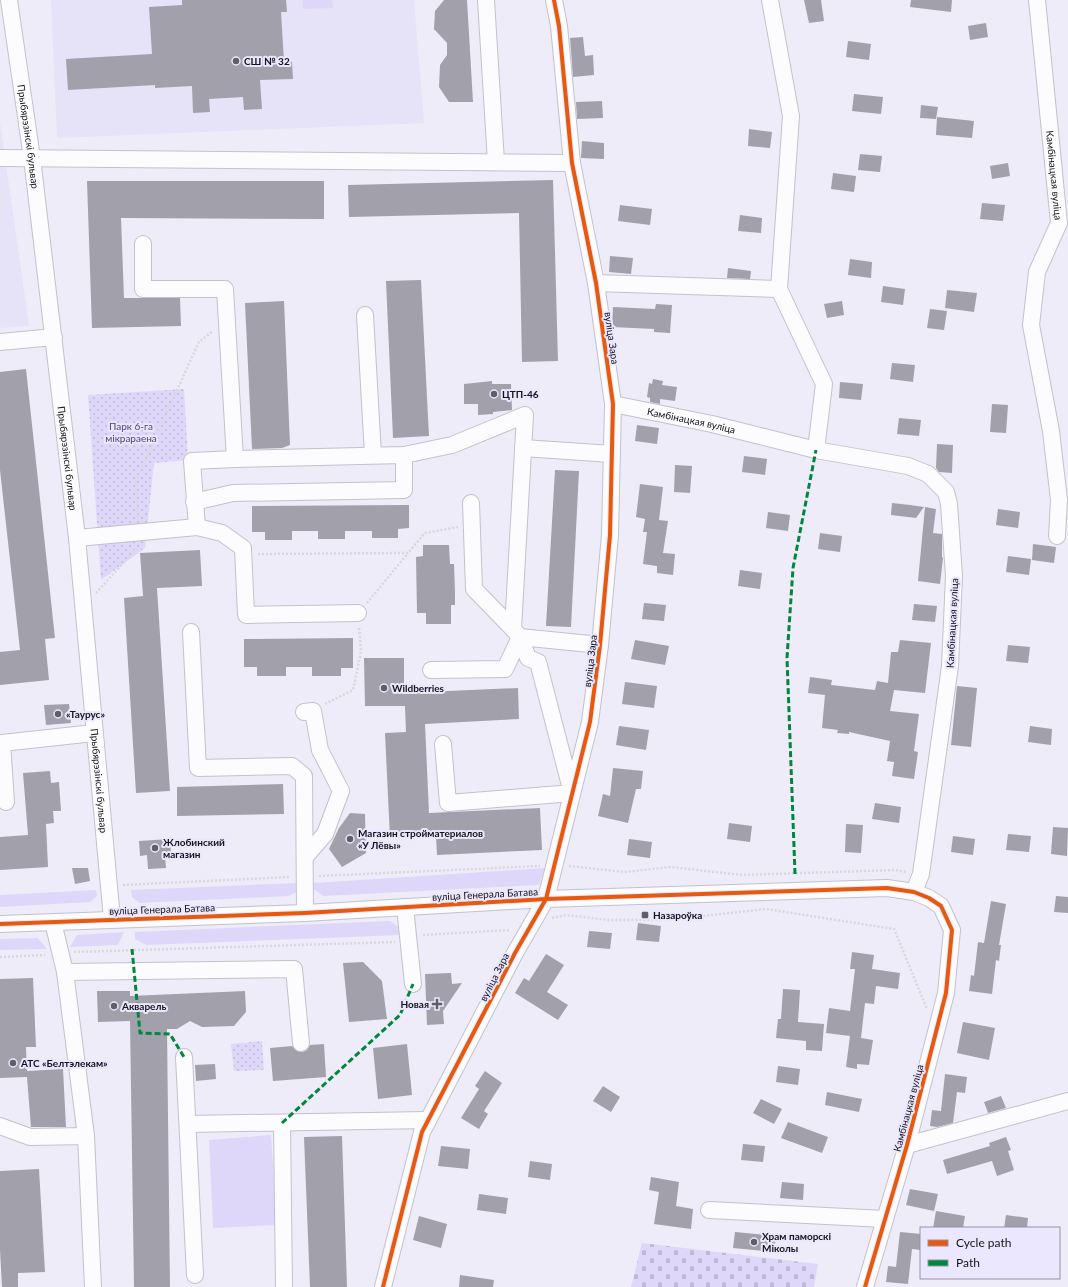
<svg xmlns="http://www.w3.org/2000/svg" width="1068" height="1287" font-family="Lato,sans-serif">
<defs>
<pattern id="cemetery-stones" width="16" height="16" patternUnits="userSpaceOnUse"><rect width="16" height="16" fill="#ded7fa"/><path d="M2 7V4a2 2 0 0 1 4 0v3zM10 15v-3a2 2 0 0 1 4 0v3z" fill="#beb8d6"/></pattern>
<pattern id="park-dots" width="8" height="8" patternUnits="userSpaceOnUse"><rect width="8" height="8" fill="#ded7fa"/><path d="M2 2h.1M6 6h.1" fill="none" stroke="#beb8d6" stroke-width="1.8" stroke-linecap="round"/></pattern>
</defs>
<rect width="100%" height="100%" fill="#eeecf9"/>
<!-- built -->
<path fill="#e6e2f8" d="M51 0H414L424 123 57 138Z
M0 123 29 326 0 328Z"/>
<!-- grass -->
<path fill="#ded7fa" d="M303 0H332L333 8 303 9Z
M545 868 539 885 323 896 314 889V883Z
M297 883 300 890 289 896 139 903 132 897 131 890Z
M96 890 97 896 90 902 0 907V895Z
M390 921 400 928 401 935 146 945 135 939V932Z
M124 932 118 945 70 947 77 935Z
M38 938 47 949 0 950V939Z
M271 1135 277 1225 213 1228 209 1140Z"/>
<!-- cemetery -->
<path fill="url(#cemetery-stones)" d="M642 1243 818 1264 814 1287H631Z"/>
<!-- park -->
<path fill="url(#park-dots)" d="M184 389 188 460 154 463 145 548 101 580 88 395Z
M262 1041 264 1070 234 1071 231 1044Z"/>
<!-- building -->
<path fill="#a2a0aa" d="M182 0H286L287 12H281L284 62H292L293 79 260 80 262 109 244 110 243 97 209 99 210 112 193 113 192 86 155 88V85L68 90 66 59 152 54 149 7 182 5Z
M444 0H467L473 102H449L439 87 440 65 447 55V43L434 29 435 11Z
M804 0H821L824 21 809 23Z
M911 0H952L951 12 910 7Z
M986 23 988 37 970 40 968 26Z
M583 37 585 56 593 55 594 75 573 77 570 38Z
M848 41 871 44 869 60 846 57Z
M854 94 883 97 881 114 852 111Z
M602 101 603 118 577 119 576 102Z
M921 105 938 107 936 119 920 118Z
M937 117 974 121 972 138 936 135Z
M749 129 772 132 770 148 748 146Z
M582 141 604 143V159L581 158Z
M860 154 882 156 880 172 858 170Z
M1008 163 1010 176 992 179 990 166Z
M833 173 856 176 854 192 831 189Z
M553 180 558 361 522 362 519 213 349 217 348 185Z
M87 181H324V219L121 218 124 298H180L181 326 92 328Z
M982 203 1005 205 1003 221 980 219Z
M620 205 652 209 650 225 618 221Z
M740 215 762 218 761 233 738 231Z
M610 256 633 258 631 274 609 272Z
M850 259 872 262 871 278 848 275Z
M728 268 751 271 750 279 727 278Z
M421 280 429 436 393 438 386 281Z
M883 286 905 289 903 305 881 302Z
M947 290 977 293 974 312 945 308Z
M284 301 290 445 282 448 252 449 245 303Z
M842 301 844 315 827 318 824 304Z
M656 304 672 305 670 333 654 332V329L612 327 613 307 655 309Z
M930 309 947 311 944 330 927 328Z
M892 363 915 365 913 382 890 379Z
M26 369 55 638 45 639 49 680 0 685V652L20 650 0 470V372Z
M653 379 663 381 662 385 677 387 675 401 660 399V404L650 402V398L647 397 649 383 652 384Z
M492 381V384H511L512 410 493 412V414L478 415V404H464V384Z
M840 382 863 384 861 400 839 398Z
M992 404 1008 405 1006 433 990 432Z
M899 418 921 420 919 436 897 434Z
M637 425 659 428 657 444 635 441Z
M937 444 953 445 952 473 939 472 936 468Z
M744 456 767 459 765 475 742 472Z
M675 465 692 466 690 493 674 492Z
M555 470 579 471 571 627 546 626Z
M640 484 663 487 659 520 668 521 663 553 675 554 673 575 657 573V566L643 564 647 532H643L645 519 636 517Z
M892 503 910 505 924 507 916 518 891 515Z
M409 505V528L398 529V538H372V531H345V539H318V531H292V540H265V532H252V506Z
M925 507 936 509 933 533 942 534V557L943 558 940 584 918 581Z
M998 509 1020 512 1018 528 996 525Z
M768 512 790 515 788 531 766 528Z
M820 533 842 536 840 552 818 549Z
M1033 544 1056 547 1054 563 1032 560Z
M423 545H449L450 564H454L455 592V605H451V624H426V613H417L416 557 423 556Z
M200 550 202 586 157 588 170 791 136 793 124 598 143 596 140 553Z
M1008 556 1031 559 1029 575 1006 572Z
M740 570 762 573 760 589 738 586Z
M644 603 666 605 664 621 642 619Z
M914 604 937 606 935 622 912 620Z
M353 638V668H341V676H312V667H286V676H257V667H244V639Z
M635 640 669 646 665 665 631 659Z
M900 640 931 643 925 693 894 690 890 711 919 714 914 751 918 752 914 779 892 776 894 762 887 761 890 741 849 732V734L837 733 838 730 822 728 825 695 808 693 810 677 832 680 831 685 875 690 877 681 888 683 891 652H898Z
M1008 645 1030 647 1028 663 1006 661Z
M364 658H404V693L518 688 519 719 425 724 429 813 540 808 542 850 437 855 436 836 390 838 385 733 406 732 405 706H365Z
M625 682 657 686 654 708 622 704Z
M957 686 977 688 971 747 951 745Z
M69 704 71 723 46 725 44 705Z
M619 726 649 730 646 750 616 745Z
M1030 726 1052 729 1051 745 1028 742Z
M613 768 643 771 641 789H636L628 823 598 816 603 794 610 796Z
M50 771 51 783 59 782 61 811H53L54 823 46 824 48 867 0 870V837L28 835 23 773Z
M283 784 284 814 177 816V787Z
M875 803 901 807 899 823 872 819Z
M350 813 365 814 366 853 342 867 329 849 339 828Z
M729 823 752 826 750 842 727 839Z
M846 824 863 825 861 853 845 852Z
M1053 827 1068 828 1067 856 1051 854Z
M1008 834 1031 836 1029 852 1006 850Z
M953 836 975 839 973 855 951 852Z
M170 839 171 855 165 856 166 868 148 869 147 855 140 856 139 841Z
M629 839 652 842 650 858 627 855Z
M72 868H88L90 881 75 884Z
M1056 896 1068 897V913L1054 912Z
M991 901 1006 904 999 945H1001L999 961 996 960 992 994 969 991 971 975 974 976 978 942 984 943Z
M638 923 661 926 659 942 636 940Z
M589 931 612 933 610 949 587 947Z
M852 952 874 955 872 969 900 973 898 989 876 986 874 1004 865 1003 861 1038 873 1040 869 1065 857 1064V1069L846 1067 850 1036 826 1033 829 1008 850 1011 855 969H850Z
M546 954 564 965 547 992 568 1005 558 1020 515 993 524 978 529 981Z
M363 962 382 981 387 1019 349 1022 343 963Z
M451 973 452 984 462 983 443 1011 444 1024 427 1025 425 974Z
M33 978 36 1047H26L27 1071 63 1069 66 1127H31L27 1077 0 1078V979Z
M783 989 800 990 798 1022 824 1024 822 1051 806 1050V1041L776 1038 778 1019H781Z
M97 991H130V996L245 991 246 1012 234 1026 202 1027 190 1021 177 1029H167L170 1287H134L130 1021 98 1022Z
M963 1022 995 1028 989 1060 957 1053Z
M324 1044 326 1077 273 1081 270 1048 292 1046 297 1051 302 1052 307 1050 310 1045Z
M407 1044 412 1095 378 1099 373 1048Z
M215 1064 216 1079 196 1081 195 1065Z
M778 1066 800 1069 798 1085 776 1082Z
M485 1071 502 1083 484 1111 488 1114 479 1129 461 1118 479 1089 475 1086Z
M945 1074 967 1077 965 1093 957 1092 953 1123 937 1127 930 1126 932 1110 941 1111Z
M603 1086 620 1097 611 1112 593 1101Z
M827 1092 862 1099 859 1112 825 1105Z
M1001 1096 1006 1108 988 1113 984 1102Z
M761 1099 782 1109 774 1124 753 1113Z
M788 1122 828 1137 822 1153 781 1138Z
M342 1136 347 1287H310L304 1137Z
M1006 1137 1011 1150 1008 1151 1014 1170 997 1176 992 1161 947 1174 943 1160 990 1146 989 1143Z
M743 1144 765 1146 763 1162 741 1160Z
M441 1146 470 1149 468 1169 438 1166Z
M530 1161 552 1164 550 1180 528 1177Z
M39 1169 45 1272 18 1273V1287H2L0 1250V1171Z
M651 1177 679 1182 676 1206 693 1209 691 1229 654 1224 659 1192 649 1190Z
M782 1182 804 1184 803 1200 780 1198Z
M910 1189 938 1194 934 1211 906 1205Z
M479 1194 508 1198 506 1214 477 1210Z
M936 1211 965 1216 963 1228H933Z
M1006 1215 1028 1218 1027 1228H1004Z
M419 1216 447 1224 441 1248 413 1240Z
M735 1232 776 1236 774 1252 733 1248Z
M900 1232 921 1234V1250L912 1249 908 1284 886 1282 888 1266 896 1267Z
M460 1275 494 1280 493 1287H459Z"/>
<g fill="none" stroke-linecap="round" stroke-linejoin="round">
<defs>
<g id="minor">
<path id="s1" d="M9 0 32 158 77 538 112 919"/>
<path d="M486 0 496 162"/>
<path d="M770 0 791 116 779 289 824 384 816 450"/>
<path id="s2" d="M1037 0 1059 223 1037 272 1031 325 1051 431 1059 500 1057 536"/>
<path d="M0 158 572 163"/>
<path d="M143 244V289H225L235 459 192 461 197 527"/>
<path d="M596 283 779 289"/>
<path d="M365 315 373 455"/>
<path d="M0 342 54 337"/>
<path id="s3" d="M613 404 712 424 816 450 908 466 928 474 946 492 949 504 954 576 950 666 921 874 914 892"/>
<path d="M523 448 612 454"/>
<path d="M235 459 404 455 452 445 525 415 513 629 520 637 600 645"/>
<path d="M194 502 233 493 404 490V455"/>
<path d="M471 503 474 589 513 629"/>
<path d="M77 538 197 527 222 533 243 548 246 615 358 613"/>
<path d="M191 632 198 768 292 766 304 776 305 913"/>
<path d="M431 670 505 669 520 637"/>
<path d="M304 712 313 711 320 750 341 791 325 834 305 857"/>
<path d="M443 744 448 803 572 793 538 662 528 658 520 637"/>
<path d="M6 802 2 743 94 733"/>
<path d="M405 907 413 984"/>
<path d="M53 922 65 972 86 1136"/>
<path d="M0 924 305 913 546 899 887 888 914 892 929 898 941 906 952 930 946 993 907 1145 865 1287"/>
<path d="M65 972 294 969 301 1043"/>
<path d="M184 1057 195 1275"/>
<path d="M282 1123 284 1287"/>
<path d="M188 1124 427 1120"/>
<path d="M0 1126 30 1137 86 1136 93 1287"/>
<path d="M907 1145 1068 1101"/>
<path d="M709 1210 885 1219"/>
<path d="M383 1287 422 1132 515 953 546 899 590 722 600 645 610 535 613 404 596 283 572 163 559 26 554 0"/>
</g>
</defs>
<!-- minor casing -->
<use href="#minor" stroke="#c3c1cb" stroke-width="18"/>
<!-- path -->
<path stroke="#d8d7db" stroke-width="2.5" stroke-dasharray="2 2" stroke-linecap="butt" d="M138 518 136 480 199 342 213 331
M258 554 408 553 425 533 458 527
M96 593 137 548
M367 603 408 553
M325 704 353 690 361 652 359 627
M569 866 625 872 671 867 742 875 895 870 906 872
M319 876 540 866
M123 885 290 877
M552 918 566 915 609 920H667L766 909 894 929 927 1009
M423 935 510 930
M74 952 395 942
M0 957 45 955"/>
<!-- minor -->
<use href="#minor" stroke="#fcfcfe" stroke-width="16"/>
<!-- quiet -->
<path stroke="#00873e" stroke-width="3" stroke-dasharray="6 3" stroke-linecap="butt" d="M795 874 787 658 793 568 816 450
M132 949 140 1033 170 1034 184 1057
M282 1123 400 1015 413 984"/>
<defs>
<path id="cycleway" d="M0 924 305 913 546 899 887 888 914 892 929 898 941 906 952 930 946 993 907 1145 865 1287
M383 1287 422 1132 515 953 546 899 590 722 600 645 610 535 613 404 596 283 572 163 559 26 554 0"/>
</defs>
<!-- cycleway casing -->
<use href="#cycleway" stroke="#ebe7fe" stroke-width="6"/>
<!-- cycleway -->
<use href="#cycleway" stroke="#e8590c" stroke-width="4"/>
</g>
<!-- markers -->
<g fill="#605e68" stroke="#ebe7fe" stroke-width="1.5">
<circle cx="236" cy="61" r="4"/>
<circle cx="494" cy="394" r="4"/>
<circle cx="384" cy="688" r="4"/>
<circle cx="58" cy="714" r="4"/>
<circle cx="350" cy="839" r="4"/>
<circle cx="155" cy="848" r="4"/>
<rect x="641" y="911" width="8" height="8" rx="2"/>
<path d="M435 998h4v4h4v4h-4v4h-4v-4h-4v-4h4z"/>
<circle cx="114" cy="1006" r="4"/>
<circle cx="13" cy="1063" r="4"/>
<circle cx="754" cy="1242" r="4"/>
</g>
<g text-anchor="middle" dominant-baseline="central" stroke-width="4" stroke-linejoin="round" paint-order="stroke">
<!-- poi labels -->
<g font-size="10" font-weight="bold" fill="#14121a" stroke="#ebe7fe" text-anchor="start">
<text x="244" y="61">СШ № 32</text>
<text x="502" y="394">ЦТП-46</text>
<text x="392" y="688">Wildberries</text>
<text x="66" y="714">«Таурус»</text>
<text x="358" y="833">Магазин стройматериалов<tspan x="358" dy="12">«У Лёвы»</tspan></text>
<text x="163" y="842">Жлобинский<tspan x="163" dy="12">магазин</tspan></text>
<text x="653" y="915">Назароўка</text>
<text x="429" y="1004" text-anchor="end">Новая</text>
<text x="122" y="1006">Акварель</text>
<text x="21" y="1063">АТС «Белтэлекам»</text>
<text x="762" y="1236">Храм паморскі<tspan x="762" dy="12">Міколы</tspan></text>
</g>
<!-- street labels -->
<g font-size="10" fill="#14121a" stroke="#ebe7fe">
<text stroke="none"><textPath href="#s1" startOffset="138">Прыбярэзінскі бульвар</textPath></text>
<text stroke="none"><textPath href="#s2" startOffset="176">Камбінацкая вуліца</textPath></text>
<text transform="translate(612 338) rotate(82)">вуліца Зара</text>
<text stroke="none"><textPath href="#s3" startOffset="80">Камбінацкая вуліца</textPath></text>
<text stroke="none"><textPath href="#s1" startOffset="462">Прыбярэзінскі бульвар</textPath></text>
<text transform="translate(952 623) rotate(-87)">Камбінацкая вуліца</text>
<text transform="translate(590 661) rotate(-83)">вуліца Зара</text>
<text stroke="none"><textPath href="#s1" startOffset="786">Прыбярэзінскі бульвар</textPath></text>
<text transform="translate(485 894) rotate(-3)">вуліца Генерала Батава</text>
<text transform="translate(162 909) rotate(-2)">вуліца Генерала Батава</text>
<text transform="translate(494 977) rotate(-63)">вуліца Зара</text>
<text transform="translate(908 1108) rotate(-75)">Камбінацкая вуліца</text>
</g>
<!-- park labels -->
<g font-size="10" fill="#533c8a" stroke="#ebe7fe">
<text x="131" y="426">Парк 6-га<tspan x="131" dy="12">мікрараена</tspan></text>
</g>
</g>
<!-- legend -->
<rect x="920" y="1227" width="140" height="52" fill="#ebe7fe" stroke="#9592a3"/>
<rect x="928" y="1240" width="20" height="6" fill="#e8590c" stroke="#9592a3"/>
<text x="956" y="1247" font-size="12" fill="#14121a">Cycle path</text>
<rect x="928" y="1260" width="20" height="6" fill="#00873e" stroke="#9592a3"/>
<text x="956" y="1267" font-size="12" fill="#14121a">Path</text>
</svg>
